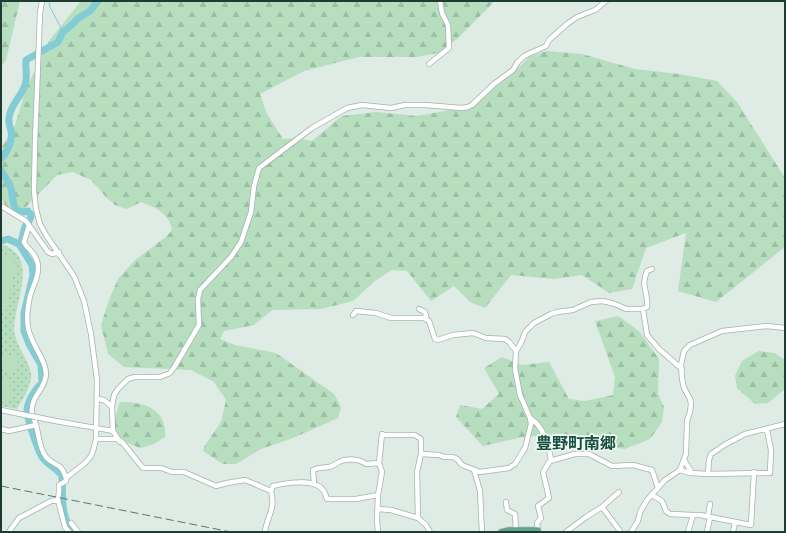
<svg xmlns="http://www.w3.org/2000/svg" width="786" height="533" font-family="'Roboto Condensed','Noto Sans JP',sans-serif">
<defs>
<pattern id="forest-firs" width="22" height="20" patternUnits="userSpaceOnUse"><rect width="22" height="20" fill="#b6debf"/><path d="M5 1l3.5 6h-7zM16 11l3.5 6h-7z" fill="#9cbfa5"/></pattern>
<pattern id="park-dots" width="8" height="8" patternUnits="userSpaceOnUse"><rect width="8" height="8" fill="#b6debf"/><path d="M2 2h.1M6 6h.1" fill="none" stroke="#9cbfa5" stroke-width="1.8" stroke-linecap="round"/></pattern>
</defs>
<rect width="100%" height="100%" fill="#dfebe5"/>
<!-- forest -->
<path fill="url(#forest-firs)" d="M1 1H20L6 60 1 66Z
M81 1H495L457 39 438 53 417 57H359L304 71 260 94 267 114 283 139 297 138 312 141 342 116 376 112 417 116 461 108 481 98 510 76 529 57 546 51 582 54 635 69 679 74 717 81 737 102 785 178V247L716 302 678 291 686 233 646 248 632 289 609 293 582 275 554 279 511 275 485 308 470 302 454 286 431 301 407 271 392 270 375 281 353 301 321 309 272 310 254 325 224 331 220 339 235 345 276 353 334 394 341 407 338 418 293 438 261 449 236 464H223L203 451 204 447 221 422 226 400 214 382 191 370 124 367 108 354 101 325 109 300 118 279 134 261 167 236 172 230C170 214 155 207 141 202L127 209 115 205 105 196 91 180 73 172 57 175 26 207 14 216 1 199V149L15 125 26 89 49 41Z
M618 316 639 331 659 359 658 394 664 407 662 422 650 439 625 449 587 444 565 434 522 437 483 446 456 417 460 405 482 409 499 394 484 368 502 357 522 365 549 362 569 399 585 401 613 395 615 377 595 321Z
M759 351 775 353 785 360V389L768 403 755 404 737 388 735 376 742 361Z
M120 402C144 402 167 408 165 437L154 444 140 448 128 443 111 430Z"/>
<!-- park -->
<path fill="url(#park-dots)" d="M1 244C40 257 15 299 14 328 14 345 34 366 31 379 29 390 22 400 17 409L1 406Z"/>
<!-- pitch -->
<path fill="#b6debf" d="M1 254 10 255 16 265 6 310 1 314Z
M8 355H15L19 364V369L11 375 1 360Z
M5 378 13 390 6 402H1V381Z"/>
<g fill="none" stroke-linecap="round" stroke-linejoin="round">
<!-- stream -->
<path stroke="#82ccd5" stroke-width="1" d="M49 1 50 7 60 26 62 33"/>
<!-- river -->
<path stroke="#82ccd5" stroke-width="7" d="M1 159C8 151 13 142 11 131 10 127 8 122 9 118 10 105 22 96 25 85 28 76 25 68 26 60L58 42 63 32 74 23 77 19 90 11 98 1
M1 170C4 176 9 182 11 188 12 194 13 205 16 210L23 212 28 211 31 215C31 221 27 222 25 227 22 233 24 239 19 244
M1 241 8 239 19 244
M19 244 32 265 33 275 24 313V331L29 344 41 365 42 383C35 389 28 400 27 410 26 416 38 451 42 457 47 465 57 468 62 476 63 496 60 516 73 532"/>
<defs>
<path id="minor" d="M42 1 40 13 35 142 34 191 36 209 40 224 46 235 74 276 84 301 91 334 97 380 96 439 93 451 91 456 85 463 66 478V481L59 485V492L58 500 65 527 69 532
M429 64 449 48 448 25 442 13 440 1
M1 206 26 221 48 252 52 254 59 252
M29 225 24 242C27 249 34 251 37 261 41 272 33 286 30 296 28 305 26 317 28 327 30 343 46 359 46 374 46 389 30 396 32 413 33 417 35 421 36 425 39 435 39 448 46 457 54 467 60 460 66 478
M419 309 425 312 427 320
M643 309 647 307C649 293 640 287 647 271L652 269
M353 315 356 311 376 313 391 318H424L429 321 435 339 438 340 453 335 473 333 486 338 505 339 509 342 516 351
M98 399 104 400 112 407
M1 410 25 415
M36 417C62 423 88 426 113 431
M530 418C544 427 548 444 551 459L543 472 549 498 538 506 541 518 537 523 538 530
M1 429 9 431 36 425
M382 435H415L421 439V454L439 455 444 457H453L457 459 462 465 480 472 502 469 509 468 515 464 525 448 531 424 530 418 520 395 515 369 516 351 521 343 525 332 534 323 551 314 557 312 573 310 591 302 603 301 615 304 626 309H643L647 335 659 349 682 369
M96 439H117L122 442 143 468H161L172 472H184L216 486 227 483 245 480 271 491C276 510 267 515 265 532
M120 442 113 431 112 407 114 395 118 389 128 379 135 377H160L170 373 175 366 199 325 198 299 200 290 231 257 241 242 251 212 254 186 259 168 312 128 347 108 362 105 391 108 405 105H425L462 108 468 107 472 105 494 84 513 70 517 63 524 56 546 46 549 40 567 24 577 17 595 10 606 1
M421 454 417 472 418 518 426 525 430 532
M684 460 692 473
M550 461 575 454H589L612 466 633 465 652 470 658 488
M474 470 480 491 482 532
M680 470 690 473 708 474 770 473 771 450 767 430
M708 474 709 460 711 454 726 444 745 434 785 424
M314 484 313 470C319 467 323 468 329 467 333 466 337 463 341 461 349 459 359 459 366 464L379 463
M271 491 273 486C285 483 314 478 323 490 325 492 326 496 327 499H356L378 495
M619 492 602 507 620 531 619 532
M652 495 662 501 666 511 670 514 693 515 688 532
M506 502 507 510 515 514 516 530
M378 509 391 510 418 518
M693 515H700L751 525 754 472
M708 516 710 504
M71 523 78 532
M9 532 11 529 19 518 51 501 58 500
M378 532 377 521 378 495 382 472 379 463 382 434
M566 532 586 517 602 507
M631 532 638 521 640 512 647 500 665 480 680 470 686 454 687 421 690 412 691 404 690 399 684 388 682 379 681 365 684 351 690 345 722 331 767 326 785 328
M707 532 710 517
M733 532 735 522"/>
<path id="major" d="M501 532 509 530H538V532"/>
</defs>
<!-- minor casing -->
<use href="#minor" stroke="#a2b3ac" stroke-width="6"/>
<!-- major casing -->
<use href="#major" stroke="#c0c8c6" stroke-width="7"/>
<!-- minor -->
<use href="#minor" stroke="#fff" stroke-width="4.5"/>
<!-- major -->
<use href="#major" stroke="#60a48f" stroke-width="5.5"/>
<!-- rail -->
<path stroke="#59786e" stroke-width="1" stroke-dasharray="8 4" stroke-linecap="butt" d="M1 486 231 532"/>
<defs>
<path id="minor-bridge" d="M25 415 36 417"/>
</defs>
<!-- minor-bridge casing -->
<use href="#minor-bridge" stroke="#a2b3ac" stroke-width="6" stroke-linecap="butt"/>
<!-- minor-bridge -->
<use href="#minor-bridge" stroke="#fff" stroke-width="4.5"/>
</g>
<g text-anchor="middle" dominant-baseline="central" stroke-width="3.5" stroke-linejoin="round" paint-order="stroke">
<!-- quarter labels -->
<g font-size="16" font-weight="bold" fill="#194f40" stroke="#eff8f3">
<text x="576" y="443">豊野町南郷</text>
</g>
</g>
<!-- border -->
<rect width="786" height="533" fill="none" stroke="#1f3c33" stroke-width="4"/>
</svg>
